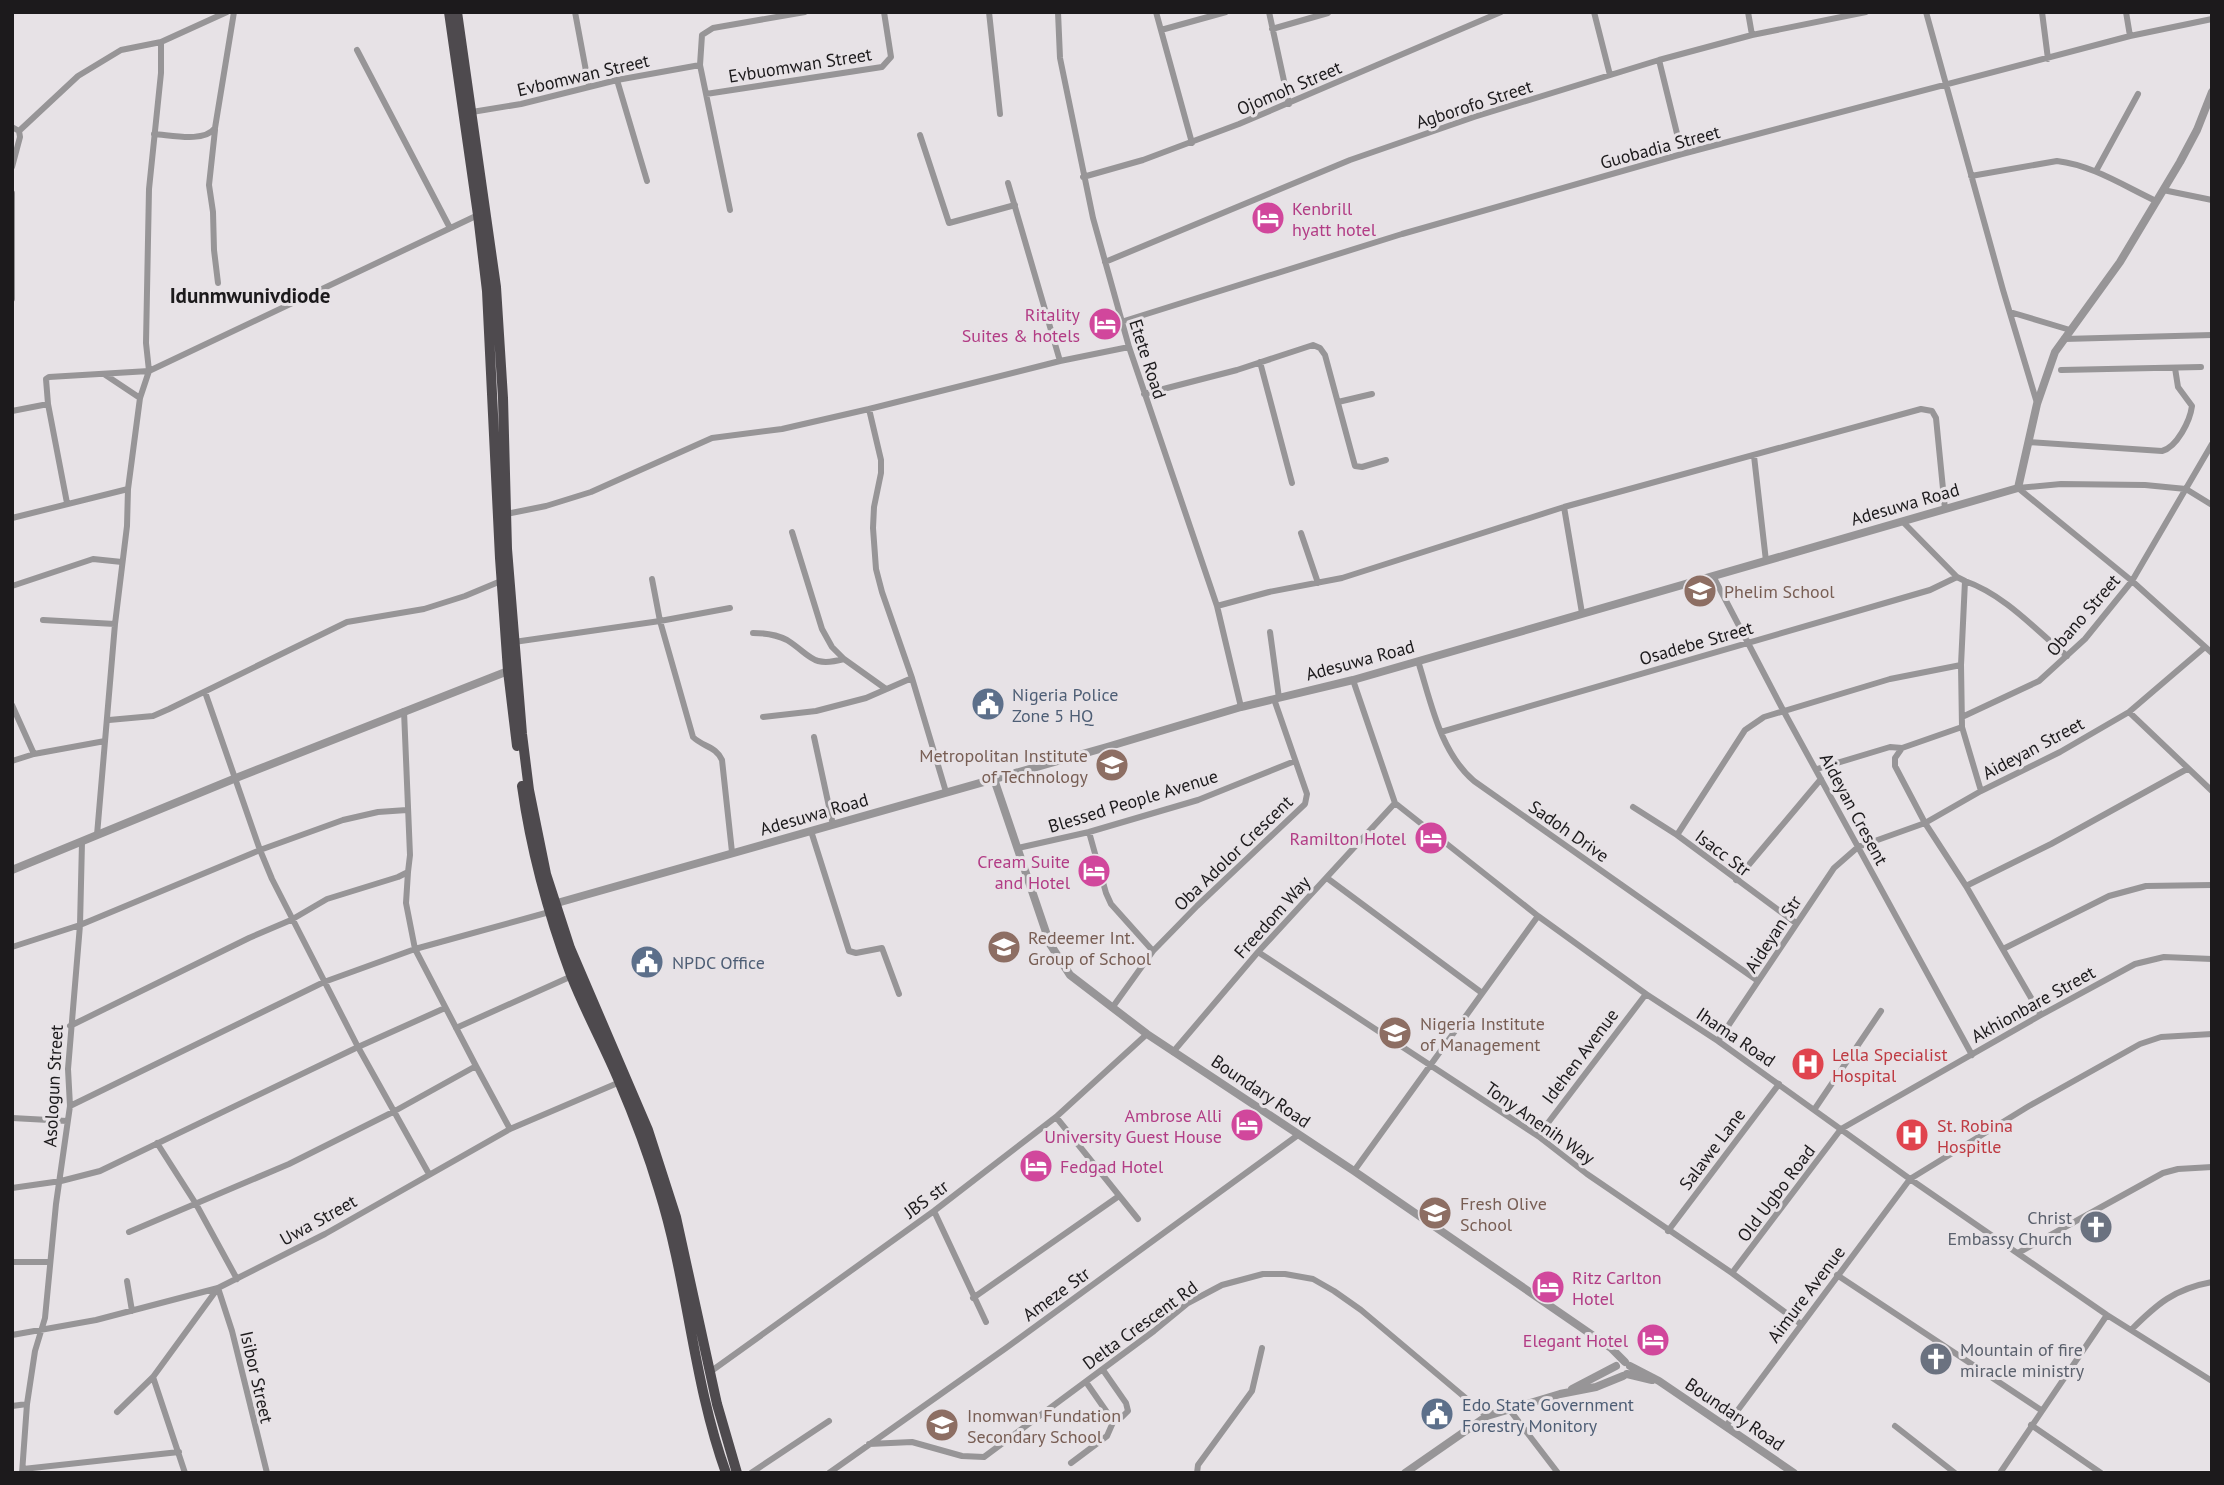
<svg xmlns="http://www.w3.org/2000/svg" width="2224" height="1485" font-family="'PT Sans',sans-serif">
<rect width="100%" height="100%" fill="#e7e2e6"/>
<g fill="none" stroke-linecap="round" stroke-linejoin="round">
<!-- minor -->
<path stroke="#979597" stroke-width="6" d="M575 12 589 87
M989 12 1000 114
M1058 12 1060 58 1093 218 1129 347 1217 606 1241 707
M1156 12 1192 143
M1269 12 1289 104
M1594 12 1610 75
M1748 12 1752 35
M1926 12 2003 290 2037 403
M2042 12 2048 59
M2126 12 2130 36
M1272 29 1328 13
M1161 30 1226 12
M357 50 450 228
M1659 60 1682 154
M617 80 647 181
M706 94 882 67 891 57 884 12
M472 112 521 104 617 80 700 65
M12 127 19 131 20 137 12 167
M215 130 209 185 213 212 214 250 218 283
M19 131 78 76 121 50 161 42 227 12
M154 134C171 135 204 143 215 128L234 12
M920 135 949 223 1015 205
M2096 171 2138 94
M1971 176 2057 161C2092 165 2124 186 2156 201
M1083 177 1143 160 1239 124 1501 12
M1008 183 1060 361
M2163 190 2212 200
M12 193V299
M730 210 700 65 702 35 713 28 805 12
M1105 262 1350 160 1474 117 1659 60 1752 35 1866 12
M2010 312 2070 330
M1121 322 1402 234 1682 154 2130 36 2212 19
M2064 339 2212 335
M1260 362 1292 483
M2061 370 2201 367
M104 374 140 398
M1144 394 1237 370 1313 345 1320 348 1325 355 1355 466 1362 467 1386 460
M1338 402 1372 394
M869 409 881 460V473L874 507 873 528 876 569 882 592 912 678 946 792
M12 411 48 404
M2028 442 2162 451C2177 447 2190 421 2192 406L2178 387 2175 368
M1754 456 1766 561
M2018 488 2132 581 2212 653
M2018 488 2061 484 2145 485 2186 489 2212 505
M67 503 48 404 46 379 49 377 149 371 478 215
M1564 507 1582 613
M506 514 546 506 591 492 712 438 782 429 869 409 1060 361 1129 347
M12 518 128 489
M1903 522 1957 577 1965 581 1961 665 1962 727
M792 532 822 629 832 647 844 659 886 689
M1301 533 1318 583
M1713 576 1783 710 1972 1055
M652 579 660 621 693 737C703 747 716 746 722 760L732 852
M1965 581C2005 595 2036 630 2067 656
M12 586 93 559 122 562
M1217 606 1269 592 1342 578 1564 507 1921 409 1932 411 1936 418 1945 509
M43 620 115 624
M1270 632 1279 698
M753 633C764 633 777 635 787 640 811 655 811 668 844 659
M514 642 660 621 730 608
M1418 661C1431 702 1440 752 1474 781L1758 981
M1353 680 1395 803 1538 916 1646 994 1718 1041 1910 1179 2107 1315 2212 1381
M205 692 260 850 272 879 358 1047 429 1174
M12 705 34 754
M2129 712 2212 791
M763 717 816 711 866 698 912 678
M1962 717 2039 681 2085 639 2132 581 2212 444
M109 720 153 716 169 709 347 622 424 609 465 596 501 581
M1441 732 1930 590 1957 577
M814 737 833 825
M12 761 34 754 105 741
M1817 769 1890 747 1902 748
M1981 791 1962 727 1902 748 1895 758V766L1925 823 1966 886 2041 1015
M1633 807 1677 835 1796 923
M811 831 849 951 856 953 882 948 899 994
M1089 832 1106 893 1111 904 1153 951
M97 835 115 624 127 526 128 489 140 398 149 371 146 343 149 189 161 73V42
M1677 835 1745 730 1764 717 1890 679 1961 665
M1018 848 1089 832 1198 800 1295 761
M1327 878 1482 993
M1736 880 1821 779
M1966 886 2051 844 2187 769
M12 947 80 925 260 850 343 820 378 812 407 810
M2003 949 2109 896 2146 886 2212 885
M1258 952 1538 1136 1587 1174 1732 1273 1801 1324
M1112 1008 1153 951 1197 906 1305 804 1307 794 1274 699
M70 1026 249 938 291 920 327 899 398 877 408 872 410 855 404 711
M456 1028 572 976
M1718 1041 1834 868 1858 847 1925 823 1981 791 2060 752 2129 712 2205 647
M1173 1052 1258 952 1395 803
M476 1066 510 1129
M70 1106 324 982 415 949 553 911
M1814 1110 1881 1011
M1056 1117 1138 1219
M12 1118 67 1121
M1538 1136 1646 994
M157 1143 196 1204 237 1279
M1354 1171 1538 916
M12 1188 61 1181 100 1171 358 1047 445 1008
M934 1211 986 1322
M1668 1231 1779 1084
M129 1232 289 1164 393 1112 476 1066 415 949 406 903 408 872
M2018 1253 2163 1173 2178 1169 2212 1167
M12 1262H50
M1732 1273 1841 1129 2041 1015 2135 964 2164 957 2212 959
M1837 1275 2041 1410
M127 1281 132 1311
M218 1288 232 1331 267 1473
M973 1298 1119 1196
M2131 1330C2157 1304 2174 1289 2212 1282
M12 1335 96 1320 218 1288 325 1234 510 1129 620 1082
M710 1372 934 1211 1056 1117 1147 1034
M153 1377 185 1473
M1086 1382 1111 1418 1114 1420
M12 1406 27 1404
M1509 1409 1558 1473
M117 1412 153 1377 218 1288
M2031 1425 2101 1473
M1726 1426 1910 1179 2029 1106 2140 1044 2161 1037 2212 1034
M1895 1426 1955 1473
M869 1444 912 1442 962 1456 984 1457 1154 1331 1188 1303 1222 1285 1263 1274H1285L1313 1279 1334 1291 1361 1310 1487 1416
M1071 1463 1107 1436 1114 1420 1122 1417 1128 1411 1126 1403 1103 1370
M23 1469 179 1452
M22 1473 27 1404 35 1351 45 1318 56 1204 70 1106 68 1069 80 925 82 842
M751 1473 829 1421
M829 1473 1006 1348 1298 1135
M1197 1473 1198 1465 1252 1391 1262 1348
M2000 1473 2107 1315"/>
<!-- tertiary -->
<path stroke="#979597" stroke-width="8" d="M994 779 1050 944 1070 975 1147 1034 1354 1171 1611 1348 1625 1362
M12 870 236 778 508 671
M550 905 1107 747 1241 707 1353 680 2018 488 2037 404 2055 352 2120 262 2180 162 2197 130 2212 92
M1630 1366 1659 1381 1794 1473
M1627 1374 1652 1380
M1572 1389 1616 1366
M1405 1473 1487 1416 1560 1394 1596 1387 1623 1376"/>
<!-- trunk -->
<path stroke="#4e4a4e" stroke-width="10" d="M449 12 478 215 487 291 500 558 508 671 517 746
M457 12 496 287 503 398 507 549 522 734 529 790 546 874 570 948 648 1130 676 1217 717 1404 737 1473
M522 786C531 851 548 913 571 975 585 1011 604 1045 619 1081 634 1116 648 1153 659 1190 688 1282 693 1382 726 1473"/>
</g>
<!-- icons -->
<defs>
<symbol id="hotel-disc" viewBox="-11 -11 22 22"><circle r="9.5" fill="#d1479c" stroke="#e7e2e6"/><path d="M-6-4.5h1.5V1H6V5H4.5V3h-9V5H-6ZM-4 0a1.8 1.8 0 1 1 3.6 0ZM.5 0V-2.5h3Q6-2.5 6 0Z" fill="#fff"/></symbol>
<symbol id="school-disc" viewBox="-11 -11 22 22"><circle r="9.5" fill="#8d6e63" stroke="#e7e2e6"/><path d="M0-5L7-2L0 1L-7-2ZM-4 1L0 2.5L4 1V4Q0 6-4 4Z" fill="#fff"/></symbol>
<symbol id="civic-disc" viewBox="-11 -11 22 22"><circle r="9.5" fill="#5c6f8a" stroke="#e7e2e6"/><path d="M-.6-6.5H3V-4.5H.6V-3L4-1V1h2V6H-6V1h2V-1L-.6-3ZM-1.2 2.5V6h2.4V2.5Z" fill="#fff"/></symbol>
<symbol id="university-disc" viewBox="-11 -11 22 22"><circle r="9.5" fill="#8d6e63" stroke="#e7e2e6"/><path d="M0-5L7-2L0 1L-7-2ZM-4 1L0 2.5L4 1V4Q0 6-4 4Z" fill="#fff"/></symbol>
<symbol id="hospital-disc" viewBox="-11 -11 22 22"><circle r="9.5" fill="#e0444e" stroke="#e7e2e6"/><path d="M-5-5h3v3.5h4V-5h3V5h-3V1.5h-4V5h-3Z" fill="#fff"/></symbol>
<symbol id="church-disc" viewBox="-11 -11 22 22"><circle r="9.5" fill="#6b7280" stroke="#e7e2e6"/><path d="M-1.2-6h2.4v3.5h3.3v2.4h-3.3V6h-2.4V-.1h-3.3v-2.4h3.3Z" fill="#fff"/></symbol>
</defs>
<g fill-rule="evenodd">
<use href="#hotel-disc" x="1249" y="199" width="38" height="38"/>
<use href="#hotel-disc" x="1086" y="305" width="38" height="38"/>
<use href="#school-disc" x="1681" y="572" width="38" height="38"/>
<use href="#civic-disc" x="969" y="685" width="38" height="38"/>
<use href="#school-disc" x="1093" y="746" width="38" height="38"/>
<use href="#hotel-disc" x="1412" y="819" width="38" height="38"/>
<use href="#hotel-disc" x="1075" y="852" width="38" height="38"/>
<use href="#school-disc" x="985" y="928" width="38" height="38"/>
<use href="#civic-disc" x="628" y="943" width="38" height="38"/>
<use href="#university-disc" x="1376" y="1014" width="38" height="38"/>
<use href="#hospital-disc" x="1789" y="1045" width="38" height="38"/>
<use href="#hotel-disc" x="1228" y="1106" width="38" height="38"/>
<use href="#hospital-disc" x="1893" y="1116" width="38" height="38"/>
<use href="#hotel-disc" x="1017" y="1147" width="38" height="38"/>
<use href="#school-disc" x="1416" y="1194" width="38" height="38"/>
<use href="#church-disc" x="2077" y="1208" width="38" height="38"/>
<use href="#hotel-disc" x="1529" y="1268" width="38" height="38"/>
<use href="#hotel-disc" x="1634" y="1321" width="38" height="38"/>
<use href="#church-disc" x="1917" y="1340" width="38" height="38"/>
<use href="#civic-disc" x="1418" y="1395" width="38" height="38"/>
<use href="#school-disc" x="923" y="1406" width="38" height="38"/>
</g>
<g text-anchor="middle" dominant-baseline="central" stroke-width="6" stroke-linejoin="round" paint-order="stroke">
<!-- street labels -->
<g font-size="18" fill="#1c1a1c" stroke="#e7e2e6">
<text transform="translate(800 65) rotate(-9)">Evbuomwan Street</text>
<text transform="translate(583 75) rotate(-13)">Evbomwan Street</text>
<text transform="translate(1289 88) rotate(-23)">Ojomoh Street</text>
<text transform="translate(1474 104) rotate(-18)">Agborofo Street</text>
<text transform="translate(1660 147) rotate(-15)">Guobadia Street</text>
<text transform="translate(1148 359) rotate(72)">Etete Road</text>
<text transform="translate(1905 504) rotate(-16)">Adesuwa Road</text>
<text transform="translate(2083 615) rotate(-49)">Obano Street</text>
<text transform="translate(1696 643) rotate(-16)">Osadebe Street</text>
<text transform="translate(1360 660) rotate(-15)">Adesuwa Road</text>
<text transform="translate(2033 748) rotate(-28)">Aideyan Street</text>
<text transform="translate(1133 801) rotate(-17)">Blessed People Avenue</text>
<text transform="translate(1854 809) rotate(62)">Aideyan Cresent</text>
<text transform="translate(814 814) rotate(-16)">Adesuwa Road</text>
<text transform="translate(1569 831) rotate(35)">Sadoh Drive</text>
<text transform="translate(1233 853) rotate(-44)">Oba Adolor Crescent</text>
<text transform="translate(1723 853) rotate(37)">Isacc Str</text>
<text transform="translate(1272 917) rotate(-48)">Freedom Way</text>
<text transform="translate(1773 934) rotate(-57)">Aideyan Str</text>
<text transform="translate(2033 1004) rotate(-29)">Akhionbare Street</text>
<text transform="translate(1736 1037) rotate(34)">Ihama Road</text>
<text transform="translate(1580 1056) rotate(-53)">Idehen Avenue</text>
<text transform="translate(53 1086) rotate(-87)">Asologun Street</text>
<text transform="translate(1261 1091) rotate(34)">Boundary Road</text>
<text transform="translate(1540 1123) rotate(35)">Tony Anenih Way</text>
<text transform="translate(1712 1149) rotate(-53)">Salawe Lane</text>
<text transform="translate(1776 1193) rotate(-53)">Old Ugbo Road</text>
<text transform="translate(926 1199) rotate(-37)">JBS str</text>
<text transform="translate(318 1220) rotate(-29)">Uwa Street</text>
<text transform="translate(1056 1294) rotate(-36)">Ameze Str</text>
<text transform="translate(1806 1294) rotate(-53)">Aimure Avenue</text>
<text transform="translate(1140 1325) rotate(-36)">Delta Crescent Rd</text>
<text transform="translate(257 1377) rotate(77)">Isibor Street</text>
<text transform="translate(1735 1414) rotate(34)">Boundary Road</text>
</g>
<!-- hotel labels -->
<g font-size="18" fill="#b23c85" stroke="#e7e2e6" text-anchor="end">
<text x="1292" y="208" text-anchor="start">Kenbrill<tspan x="1292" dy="21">hyatt hotel</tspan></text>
<text x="1080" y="314">Ritality<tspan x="1080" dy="21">Suites &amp; hotels</tspan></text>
<text x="1406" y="838">Ramilton Hotel</text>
<text x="1070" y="861">Cream Suite<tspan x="1070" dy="21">and Hotel</tspan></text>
<text x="1222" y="1115">Ambrose Alli<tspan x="1222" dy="21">University Guest House</tspan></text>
<text x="1060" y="1166" text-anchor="start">Fedgad Hotel</text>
<text x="1572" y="1277" text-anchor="start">Ritz Carlton<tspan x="1572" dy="21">Hotel</tspan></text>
<text x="1628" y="1340">Elegant Hotel</text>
</g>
<!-- education labels -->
<g font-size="18" fill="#785e54" stroke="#e7e2e6" text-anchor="start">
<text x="1724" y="591">Phelim School</text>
<text x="1088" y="755" text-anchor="end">Metropolitan Institute<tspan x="1088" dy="21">of Technology</tspan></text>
<text x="1028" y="937">Redeemer Int.<tspan x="1028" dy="21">Group of School</tspan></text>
<text x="1420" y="1023">Nigeria Institute<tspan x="1420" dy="21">of Management</tspan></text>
<text x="1460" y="1203">Fresh Olive<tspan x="1460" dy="21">School</tspan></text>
<text x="967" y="1415">Inomwan Fundation<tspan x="967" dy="21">Secondary School</tspan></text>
</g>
<!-- service labels -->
<g font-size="18" fill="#4e5e75" stroke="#e7e2e6" text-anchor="start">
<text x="1012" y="694">Nigeria Police<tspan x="1012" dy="21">Zone 5 HQ</tspan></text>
<text x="672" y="962">NPDC Office</text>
<text x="1462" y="1404">Edo State Government<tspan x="1462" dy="21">Forestry Monitory</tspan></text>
</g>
<!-- health labels -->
<g font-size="18" fill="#be3a42" stroke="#e7e2e6" text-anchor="start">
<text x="1832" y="1054">Lella Specialist<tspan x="1832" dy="21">Hospital</tspan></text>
<text x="1937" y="1125">St. Robina<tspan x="1937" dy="21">Hospitle</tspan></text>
</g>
<!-- worship labels -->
<g font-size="18" fill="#5b616d" stroke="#e7e2e6" text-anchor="end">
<text x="2072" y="1217">Christ<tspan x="2072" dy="21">Embassy Church</tspan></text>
<text x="1960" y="1349" text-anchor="start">Mountain of fire<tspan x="1960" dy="21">miracle ministry</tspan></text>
</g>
<!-- quarter labels -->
<g font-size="21" font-weight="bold" fill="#1c1a1c" stroke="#e7e2e6">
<text x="250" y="295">Idunmwunivdiode</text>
</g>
</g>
<!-- border -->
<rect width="2224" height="1485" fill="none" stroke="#1c1a1c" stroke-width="28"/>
</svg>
